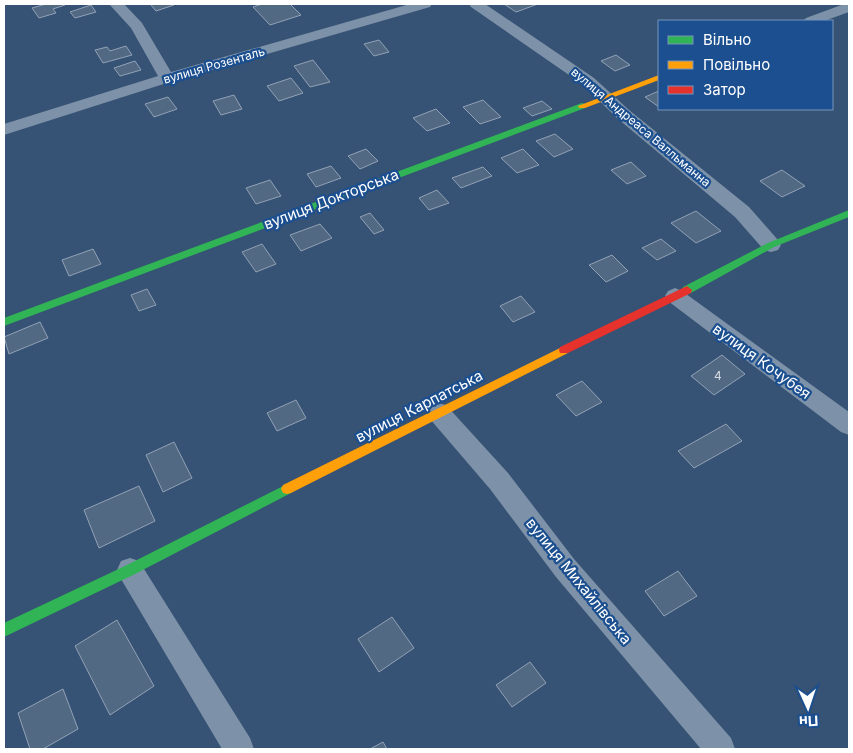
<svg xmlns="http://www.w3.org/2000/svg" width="853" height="753" font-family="Inter,sans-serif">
<rect width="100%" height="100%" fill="#365274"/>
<!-- building -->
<path fill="#526984" stroke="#92a2b6" d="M46 4H64L65 5 53 9 56 13 39 18 32 8Z
M155 4H173L174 5 156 11 151 5Z
M262 4H290L301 15 270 25 253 7Z
M504 4H538L516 12Z
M91 5 96 12 75 18 70 12Z
M379 40 389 52 374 56 364 44Z
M126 46 132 55 103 63 95 50 107 47 110 51Z
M616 55 630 65 615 71 601 61Z
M313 60 330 82 310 87 294 66Z
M135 61 141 70 120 76 114 68Z
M291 78 303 93 279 101 267 86Z
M659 91V107L645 97Z
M234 95 242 109 221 115 213 101Z
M168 97 177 109 154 117 145 104Z
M483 100 501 117 480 124 463 107Z
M542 101 552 109 532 116 523 108Z
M436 109 450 123 427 131 413 118Z
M555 134 573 149 554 157 536 141Z
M366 149 378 161 360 169 348 156Z
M523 149 539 165 517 173 501 158Z
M631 162 646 176 627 184 611 170Z
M331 166 341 178 316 187 307 174Z
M483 167 492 176 461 188 452 178Z
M782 170 805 186 782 197 760 181Z
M270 180 281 196 256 204 246 188Z
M437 190 449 203 429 210 419 198Z
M696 211 721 231 696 243 671 223Z
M370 213 384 230 374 234 360 217Z
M320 224 332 238 301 251 290 235Z
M661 239 676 251 657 260 642 248Z
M262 244 276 264 256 272 242 252Z
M93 249 101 264 69 276 62 260Z
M612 255 628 271 606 282 589 265Z
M147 289 156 305 139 311 131 295Z
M521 296 535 312 513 322 500 306Z
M40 322 48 338 9 354 4 337Z
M722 355 745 374 714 395 691 376Z
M582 381 602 402 576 416 556 395Z
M296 400 306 418 277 431 267 413Z
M726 424 742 441 694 468 678 451Z
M174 442 192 478 163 492 146 455Z
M139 486 155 521 99 548 84 510Z
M678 571 697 596 664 616 645 591Z
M392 617 414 648 379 672 358 639Z
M117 620 154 686 110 715 75 646Z
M530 662 546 683 512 707 496 685Z
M63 689 78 729 43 749H30L18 713Z
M383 742 387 749H370Z"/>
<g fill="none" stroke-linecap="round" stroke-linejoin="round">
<!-- street -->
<path fill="#7d92a8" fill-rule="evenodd" d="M109 4H124L142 23 171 72 410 4H432L430 7 173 81 4 135V124L158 76 131 28Z
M469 4H485L594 78 629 110 749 207 778 240 781 245 778 250 771 252 764 250 735 217 617 118 582 84 471 7Z
M844 4H849V12L824 21H803L806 18Z
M675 288 682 291 849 412V435L841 432 668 301 665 296 668 291Z
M438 403 446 405 508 473 574 559 731 738 735 749H701L556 577 490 489 430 419 426 412 430 405Z
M130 558 139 561 250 738 254 749H222L121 579 117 570 121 561Z"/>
<!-- fast -->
<path fill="#30b455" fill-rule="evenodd" d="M582 103 585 104V108L4 326V318Z
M849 210V217L774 247 691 293 687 294 682 290 683 287 768 243Z
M287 484 291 485 293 489 291 493 135 574 4 637V623L125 566Z"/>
<!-- slow -->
<path fill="#ff9f0a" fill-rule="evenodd" d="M659 75V80L585 108H579L578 106Z
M564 346 568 347 569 350 568 353 291 493 287 494 283 493 281 489 283 485Z"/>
<!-- jam -->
<path fill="#e5322d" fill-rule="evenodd" d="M687 286 692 290 691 293 568 353H560L559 350 560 347Z"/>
</g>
<g text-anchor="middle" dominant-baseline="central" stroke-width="4.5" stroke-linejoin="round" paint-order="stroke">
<!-- far-street labels -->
<g font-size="12" fill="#fff" stroke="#1b4f8f">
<text transform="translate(214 65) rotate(-16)">вулиця Розенталь</text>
<text transform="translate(641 127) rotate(40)">вулиця Андреаса Валльманна</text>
</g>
<!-- number labels -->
<g font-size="12" fill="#d4dae0">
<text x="718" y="375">4</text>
</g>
<!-- street labels -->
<g font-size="15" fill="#fff" stroke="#1b4f8f">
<text transform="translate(331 199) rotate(-21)">вулиця Докторська</text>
<text transform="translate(762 361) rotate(36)">вулиця Кочубея</text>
<text transform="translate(419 406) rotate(-27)">вулиця Карпатська</text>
<text transform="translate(579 581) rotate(51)">вулиця Михайлівська</text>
</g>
</g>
<!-- border -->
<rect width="853" height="753" fill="none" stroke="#ffffff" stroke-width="10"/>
<!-- legend -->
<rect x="658" y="20" width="175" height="90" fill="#1b4f8f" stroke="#7695bc"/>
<rect x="668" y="36" width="25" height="8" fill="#30b455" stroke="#7695bc"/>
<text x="703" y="45" font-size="15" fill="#ffffff">Вільно</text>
<rect x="668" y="61" width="25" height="8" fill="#ff9f0a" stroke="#7695bc"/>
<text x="703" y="70" font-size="15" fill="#ffffff">Повільно</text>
<rect x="668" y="86" width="25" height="8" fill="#e5322d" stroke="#7695bc"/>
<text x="703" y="95" font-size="15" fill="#ffffff">Затор</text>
<!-- north arrow -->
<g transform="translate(808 708) rotate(177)" stroke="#1b4f8f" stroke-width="4" paint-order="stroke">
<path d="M0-4L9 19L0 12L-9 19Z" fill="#ffffff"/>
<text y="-8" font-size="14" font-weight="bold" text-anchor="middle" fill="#ffffff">Пн</text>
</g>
</svg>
